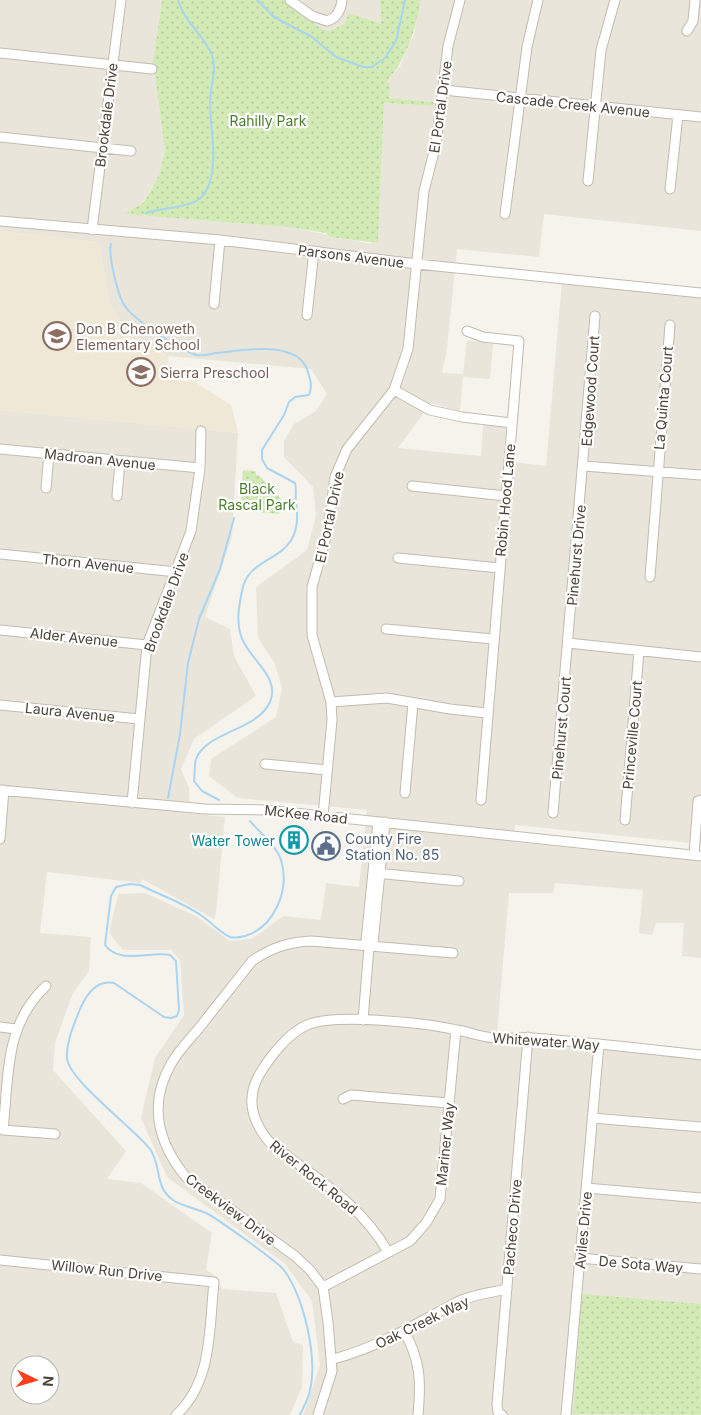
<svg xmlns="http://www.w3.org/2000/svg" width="701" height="1415" font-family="Inter,sans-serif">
<defs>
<pattern id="grass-dots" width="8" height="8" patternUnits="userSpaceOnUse" patternTransform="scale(1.25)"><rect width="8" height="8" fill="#d2eab5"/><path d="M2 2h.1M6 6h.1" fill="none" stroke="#b6ca9c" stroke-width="1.8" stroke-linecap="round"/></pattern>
</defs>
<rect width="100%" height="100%" fill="#f6f3ec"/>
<!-- residential -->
<path fill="#eae5da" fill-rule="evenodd" d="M0 0H162L153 61 165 151 159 175 143 202 125 214 289 227 366 243H378L384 103 433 106V102L388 98 385 84 400 66 414 34 421 0H701V231L544 214 539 257 457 249 447 349 442 373 463 374 467 340 493 344 490 379 463 377 460 411 431 403 398 448 481 456 483 423 506 425 504 451 513 462 546 466 562 281 701 295V844L515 825 513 842 701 861V958L682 956 684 923H656L652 935 639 933 643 890 555 883 553 893H509L497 1034 701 1053V1415H303L320 1365 312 1301 285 1264 167 1177 141 1118 155 1058 184 1015 180 960 171 950H123L109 933 118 894 145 893 196 916 230 941 252 939 283 916 321 920 326 883 359 887 367 810 238 798 209 776 211 759 276 717 282 689 275 664 258 638 256 587 307 550 316 515 313 487 284 457V441L294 424 316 411 327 394 311 369 168 356 124 329 109 301 99 242 0 231Z
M283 0H380L381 24 345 23 330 31 322 29Z
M0 410 238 433 232 536 205 617 230 629 234 656 256 696 194 739 181 769 189 788 190 813 225 817 216 913 214 919 142 879 141 883 47 872 40 933 91 937 89 971 73 993 55 1043 53 1070 126 1151 107 1179 141 1183 212 1233 206 1270 217 1277 222 1289 276 1293 293 1342 303 1345 302 1387 290 1415H0ZM20 1365H50V1395H20Z"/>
<!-- education -->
<path fill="#efe8d6" d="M0 231 99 242 109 301 124 329 168 356 169 364 186 382 190 379 231 405 238 433 0 410Z"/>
<!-- grass -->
<path fill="url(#grass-dots)" d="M162 0H283L322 29 330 31 345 23 349 13 381 24 380 0H421C415 32 407 58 386 83L390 84 389 98 433 102V106L384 103 378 243 330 237 326 233 289 227 124 214 144 202 159 175 165 151 153 61Z
M243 470 256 471V475H259L282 500 279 514 240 510Z
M582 1294 701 1304V1415L573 1414Z"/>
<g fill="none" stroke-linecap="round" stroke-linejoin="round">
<!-- stream -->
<path stroke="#a9d4f2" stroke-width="2" d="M257 0 274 17 312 37 336 57 363 67H372L385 58 396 41 405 0
M146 213C160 208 186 208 198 200 206 195 209 186 211 178 218 149 207 119 211 90 213 78 216 67 212 55 204 35 184 22 178 0
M111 244C108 255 118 297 125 306 134 320 181 351 197 355 202 356 210 354 216 353 240 351 295 339 307 369 310 379 313 385 309 395L295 397 289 402 284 415 262 450V459L267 468 295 483C297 490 295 496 296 502 306 567 249 549 242 591 239 606 236 621 241 636 248 659 281 676 270 702 257 731 207 731 196 759 194 765 195 775 194 781L202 791 219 800
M168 798 180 734 188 663 199 619 220 569 234 518
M250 821C260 833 276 845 281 860 290 889 275 927 245 936 241 937 234 938 230 937 220 933 211 922 202 916 184 903 160 895 140 885L130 884 116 887 111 896 105 945C120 965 148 951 170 955L176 961 179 1010 177 1016 171 1018 164 1017 114 983C95 979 84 998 78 1014 73 1027 66 1043 67 1058 69 1081 135 1129 150 1149 162 1166 154 1187 173 1200 183 1207 197 1208 208 1214 219 1220 278 1262 284 1270 304 1298 319 1360 309 1394 307 1401 303 1408 300 1415"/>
<defs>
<path id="minor" d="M290 0 312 16 327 21C337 18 341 10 342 0
M687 31 693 21 695 0
M0 53 152 69
M444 90 701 117
M0 137 131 151
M588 181 601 50 615 0
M670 189 678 115
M505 214 527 47 538 0
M0 221 220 240 417 264 701 293
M92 230 121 0
M214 304 220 240
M307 315 314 251
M467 331 483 337 519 341 481 800
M394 390 430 410 462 417 512 423
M0 449 200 468
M584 466 701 475
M412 486 506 496
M46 488 49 454
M117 496 120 462
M0 554 177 572
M398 558 500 568
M650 577 670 325
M386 629 493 639
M0 630 147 645
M568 643 701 657
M331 702 387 698 450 709 487 713
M0 705 139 719
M265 764 327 770
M0 790 205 809 266 810 701 856
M405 793 413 703
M132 803 147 645 191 531 200 468 201 431
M553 813 595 316
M323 816 332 720 331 702 312 635V587L328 530 335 477 347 449 394 390 408 349 424 191 436 144 448 46 460 0
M625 820 639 651
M0 839 4 790
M694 855 698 801 701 800
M375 873 459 881
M369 947 366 941 378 822
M46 986C4 1025 9 1076 3 1130L55 1134
M363 1020 369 947 373 943 385 822
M0 1027 16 1029
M343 1099 351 1095 449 1103
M592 1118 701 1127
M586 1188 701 1198
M388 1252C361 1204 315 1177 272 1145 254 1125 245 1102 258 1077 268 1059 288 1033 307 1025 336 1013 425 1023 457 1030 469 1032 481 1037 494 1038 507 1039 519 1037 532 1038 588 1042 645 1049 701 1055
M580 1258 701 1269
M0 1260 214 1282C209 1327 213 1382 176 1415
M323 1287 410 1241 426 1223 440 1199 456 1030
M404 1331C421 1361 421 1382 418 1415
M337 1358C380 1346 416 1324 455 1303 470 1295 490 1293 507 1289
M318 1415 332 1371 328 1322 323 1287 310 1270 295 1256 186 1177C158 1143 148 1104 171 1064 178 1051 190 1039 200 1027 217 1005 235 983 252 961 271 948 288 942 311 941L453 953
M502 1415 498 1412 497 1405 528 1037
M566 1415 599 1044"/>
</defs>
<!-- minor casing -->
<use href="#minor" stroke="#c2bbae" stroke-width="11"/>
<!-- minor -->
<use href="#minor" stroke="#fff" stroke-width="9"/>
</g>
<!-- icons -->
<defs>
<symbol id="school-ring" viewBox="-11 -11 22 22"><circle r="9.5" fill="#fff" stroke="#8d6e63" stroke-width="1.5"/><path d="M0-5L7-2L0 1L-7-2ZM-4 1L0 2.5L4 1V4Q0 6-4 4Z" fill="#8d6e63"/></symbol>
<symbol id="building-ring" viewBox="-11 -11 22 22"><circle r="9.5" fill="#fff" stroke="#0f9aa8" stroke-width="1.5"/><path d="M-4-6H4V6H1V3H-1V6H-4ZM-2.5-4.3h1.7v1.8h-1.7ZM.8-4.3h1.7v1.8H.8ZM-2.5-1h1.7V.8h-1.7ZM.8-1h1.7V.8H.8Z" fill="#0f9aa8"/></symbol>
<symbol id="civic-ring" viewBox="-11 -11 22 22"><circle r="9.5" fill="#fff" stroke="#5c6f8a" stroke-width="1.5"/><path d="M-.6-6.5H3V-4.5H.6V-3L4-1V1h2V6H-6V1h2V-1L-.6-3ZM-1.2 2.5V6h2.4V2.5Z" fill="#5c6f8a"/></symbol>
</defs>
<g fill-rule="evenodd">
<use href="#school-ring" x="41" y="320" width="32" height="32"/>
<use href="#school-ring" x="125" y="356" width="32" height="32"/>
<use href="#building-ring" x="278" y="824" width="32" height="32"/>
<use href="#civic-ring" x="310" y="830" width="32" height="32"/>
</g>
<g text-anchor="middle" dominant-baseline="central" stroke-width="4.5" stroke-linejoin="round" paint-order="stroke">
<!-- street labels -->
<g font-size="14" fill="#4b4439" stroke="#fff">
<text transform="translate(573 104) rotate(6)">Cascade Creek Avenue</text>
<text transform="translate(440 107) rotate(-82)">El Portal Drive</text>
<text transform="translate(106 115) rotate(-83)">Brookdale Drive</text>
<text transform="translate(351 256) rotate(7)">Parsons Avenue</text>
<text transform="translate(590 391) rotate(-86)">Edgewood Court</text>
<text transform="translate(663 398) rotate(-85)">La Quinta Court</text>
<text transform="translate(100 459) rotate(6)">Madroan Avenue</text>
<text transform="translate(505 500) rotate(-85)">Robin Hood Lane</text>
<text transform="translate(329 517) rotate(-78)">El Portal Drive</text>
<text transform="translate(576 555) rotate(-85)">Pinehurst Drive</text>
<text transform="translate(88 563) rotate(6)">Thorn Avenue</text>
<text transform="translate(166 602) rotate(-70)">Brookdale Drive</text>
<text transform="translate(74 637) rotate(6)">Alder Avenue</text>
<text transform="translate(70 712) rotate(6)">Laura Avenue</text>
<text transform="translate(561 728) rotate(-85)">Pinehurst Court</text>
<text transform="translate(632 735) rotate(-85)">Princeville Court</text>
<text transform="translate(306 814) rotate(6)">McKee Road</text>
<text transform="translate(546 1041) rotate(4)">Whitewater Way</text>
<text transform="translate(445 1144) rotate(-84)">Mariner Way</text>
<text transform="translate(314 1177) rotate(39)">River Rock Road</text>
<text transform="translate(231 1209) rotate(37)">Creekview Drive</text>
<text transform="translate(512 1227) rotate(-85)">Pacheco Drive</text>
<text transform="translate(583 1230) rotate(-85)">Aviles Drive</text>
<text transform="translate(641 1264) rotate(5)">De Sota Way</text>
<text transform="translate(107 1270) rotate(6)">Willow Run Drive</text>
<text transform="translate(422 1322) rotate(-26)">Oak Creek Way</text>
</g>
<!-- park labels -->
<g font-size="14" fill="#4a7f2a" stroke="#fff">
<text x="268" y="120">Rahilly Park</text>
<text x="257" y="488">Black<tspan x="257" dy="16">Rascal Park</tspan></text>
</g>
<!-- education labels -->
<g font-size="14" fill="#785e54" stroke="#fff" text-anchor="start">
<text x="76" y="328">Don B Chenoweth<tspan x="76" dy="16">Elementary School</tspan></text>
<text x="160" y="372">Sierra Preschool</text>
</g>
<!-- service labels -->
<g font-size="14" fill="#4e5e75" stroke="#fff" text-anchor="start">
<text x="345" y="838">County Fire<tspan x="345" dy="16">Station No. 85</tspan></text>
</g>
<!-- culture labels -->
<g font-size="14" fill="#0d838f" stroke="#fff" text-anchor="end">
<text x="275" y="840">Water Tower</text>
</g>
</g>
<!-- north arrow -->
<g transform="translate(35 1380) rotate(95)"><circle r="24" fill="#ffffff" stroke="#b7b4b0"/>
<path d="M0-4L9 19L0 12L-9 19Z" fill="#fc3f1d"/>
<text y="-8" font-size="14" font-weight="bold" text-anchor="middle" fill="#4b4439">N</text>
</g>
</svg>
